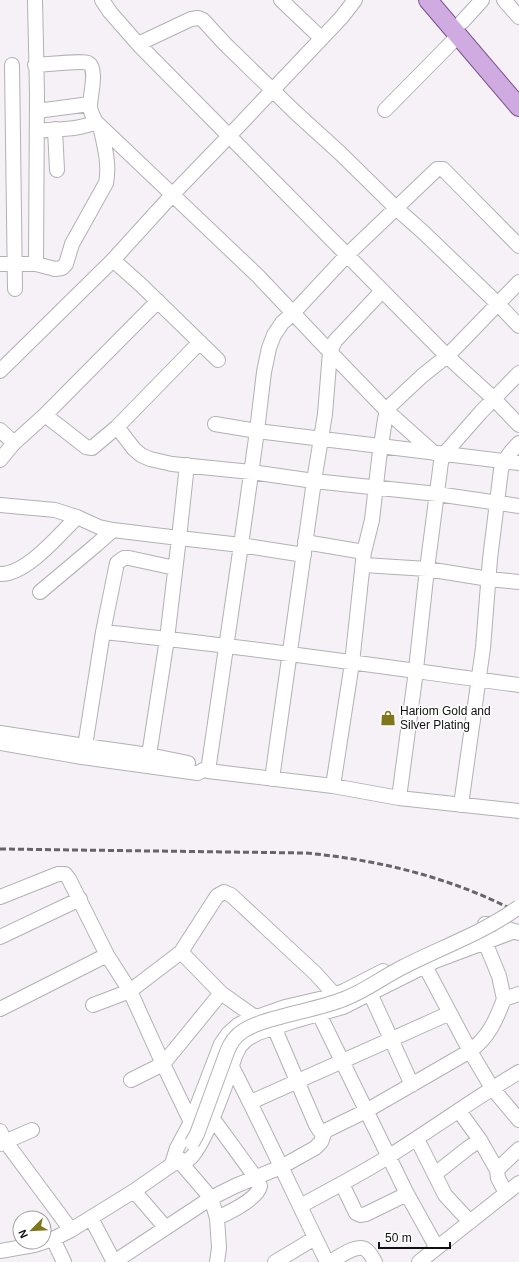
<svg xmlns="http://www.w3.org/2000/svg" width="519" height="1262" font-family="Helvetica,sans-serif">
<rect width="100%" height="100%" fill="#f5f1f7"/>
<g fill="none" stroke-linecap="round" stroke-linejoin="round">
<defs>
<path id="minor" d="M35 0 37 94 36 264
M102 0 110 12 138 44 447 356 494 399 519 425
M281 0 321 38
M504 0 519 17
M462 22 482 0
M138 44 191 19 198 18 203 20 225 44 296 113 340 153 396 208 423 232 498 304 519 326
M12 65 15 289
M35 65C45 65 81 60 88 63 98 68 90 97 90 105 90 111 93 117 96 122L258 276 330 352 387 411 434 453
M385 110 458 36
M37 111 90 104
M55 129 57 170
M37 131C56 129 79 130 96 122
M0 264H36L55 269 62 268 66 264 72 244 106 183C110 164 104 144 100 126
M218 360 141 285 113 260 173 194 229 136 341 18 355 0
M0 371 113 260
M45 415 86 447 92 448 117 427 200 342
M215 424 257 431 519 463
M117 427 134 449 141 455 150 459 172 464 251 472 314 481 437 494 519 506
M0 430 14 443
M0 460 14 443 45 415 158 301
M0 505 55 510 77 517 99 527 113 530 179 538 187 465
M305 542 364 552
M364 565 427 569 489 579 519 582
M0 574C26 575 60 534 77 517
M40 592 96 545 113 530
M103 632C144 636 185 641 227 646 324 658 422 672 519 685
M0 733 85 746 149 755 188 763
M0 743 82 757 198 773 203 770 208 771 333 786 399 798 519 811
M85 746 103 632 117 563 124 558H129L175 568
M149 755 167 639 179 538 241 545 304 555
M208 771 241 545 257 431 264 372 269 348 274 335 282 323 293 313 347 255 437 169H443L519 246
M272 779 314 481 325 414 330 352 335 341 382 291
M333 786 352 663 364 552 372 520 379 459 385 419 387 411 391 405 422 376 447 356 459 344 519 282
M399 798 415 678 427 569 441 462 445 453 481 412 519 373
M461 805 483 648 490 559 501 470C505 458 511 451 519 443
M0 897 58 874H65L69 879 107 955 130 991 163 1064 191 1122
M485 924H495L519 933
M0 937 80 899
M485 942 499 976 504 999
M181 952 217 896 224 892 231 895 315 973 334 994
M425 966 470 1051 492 1088 519 1120
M383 971 344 991 328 997 285 1007 248 1020 238 1025 228 1034 221 1044 191 1122 177 1148 172 1164C177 1163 183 1163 188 1160 204 1150 229 1076 235 1056L240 1046 247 1039 258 1033 294 1021 343 1007 435 961 515 931
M221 993 255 1017
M370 993 412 1085
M93 1005 130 991 181 952 221 993 163 1064 131 1080
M0 1009 107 955
M319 1014 407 1194 437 1248
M274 1027 316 1125 320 1131H325L366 1111 470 1051C489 1037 496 1020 504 999L519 994
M232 1067C265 1131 295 1197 327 1262
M251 1102 450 1013
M459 1111 480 1140 497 1170
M213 1119 256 1178 260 1186C258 1199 228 1213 217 1218
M0 1131 5 1141 71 1230
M417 1139 445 1195 470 1222
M0 1144 32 1130
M181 1163 211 1198 217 1218 219 1248 217 1262
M435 1174 468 1148 480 1140
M342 1184 356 1213 361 1215 366 1214 407 1194
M134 1191 165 1227
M506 1193 498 1178 497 1170 502 1165 519 1149
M300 1206C330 1190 361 1174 391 1155 434 1128 475 1098 519 1072
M91 1218 114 1262
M53 1239 64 1262
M0 1251 34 1245 53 1239 71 1230 134 1191 180 1159
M114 1262 211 1198 235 1186 281 1167 315 1148 321 1142 325 1131
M275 1262 315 1238
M330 1262C339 1257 356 1244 365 1249 370 1252 372 1257 375 1262
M419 1262 519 1183"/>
<path id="major" d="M428 0 519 107"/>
</defs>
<!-- minor casing -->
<use href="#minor" stroke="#b3b0b6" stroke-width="16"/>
<!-- major casing -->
<use href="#major" stroke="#78508c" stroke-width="20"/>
<!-- minor -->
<use href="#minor" stroke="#fff" stroke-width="14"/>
<!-- major -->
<use href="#major" stroke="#cfabe2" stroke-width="18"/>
<!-- rail -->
<path stroke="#676468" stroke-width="3" stroke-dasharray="6 3" stroke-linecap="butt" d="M0 849 306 853C380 860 453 878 519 913"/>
<defs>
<path id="minor-bridge" d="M192 1143 197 1134 227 1052C230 1044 235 1036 243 1031 254 1024 268 1020 280 1017 301 1011 324 1007 344 999 365 991 383 977 403 967 442 947 483 933 519 907"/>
</defs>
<!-- minor-bridge casing -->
<use href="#minor-bridge" stroke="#b3b0b6" stroke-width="16" stroke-linecap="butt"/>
<!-- minor-bridge -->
<use href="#minor-bridge" stroke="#fff" stroke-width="14"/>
</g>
<!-- icons -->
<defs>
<symbol id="shop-bare" viewBox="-9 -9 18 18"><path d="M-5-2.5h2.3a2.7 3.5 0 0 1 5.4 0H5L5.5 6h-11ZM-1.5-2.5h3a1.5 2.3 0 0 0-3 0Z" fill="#80771c" stroke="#fff" stroke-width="2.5" paint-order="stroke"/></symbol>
</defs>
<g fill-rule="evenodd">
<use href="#shop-bare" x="377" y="707" width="22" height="22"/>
</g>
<g text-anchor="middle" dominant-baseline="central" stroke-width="3" stroke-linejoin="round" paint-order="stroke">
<!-- poi labels -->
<g font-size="12" fill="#111012" stroke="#fff" text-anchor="start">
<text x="400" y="711">Hariom Gold and<tspan x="400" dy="14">Silver Plating</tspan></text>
</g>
</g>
<!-- north arrow -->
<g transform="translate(32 1230) rotate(246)"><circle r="19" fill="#ffffff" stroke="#a09fa0"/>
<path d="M0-3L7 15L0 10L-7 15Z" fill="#80771c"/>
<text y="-6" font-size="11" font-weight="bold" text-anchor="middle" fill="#111012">N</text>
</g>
<!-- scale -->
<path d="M379 1242v6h71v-6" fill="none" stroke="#111012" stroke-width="2"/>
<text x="385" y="1242" font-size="12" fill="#111012" stroke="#ffffff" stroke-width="3" paint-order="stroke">50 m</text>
</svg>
